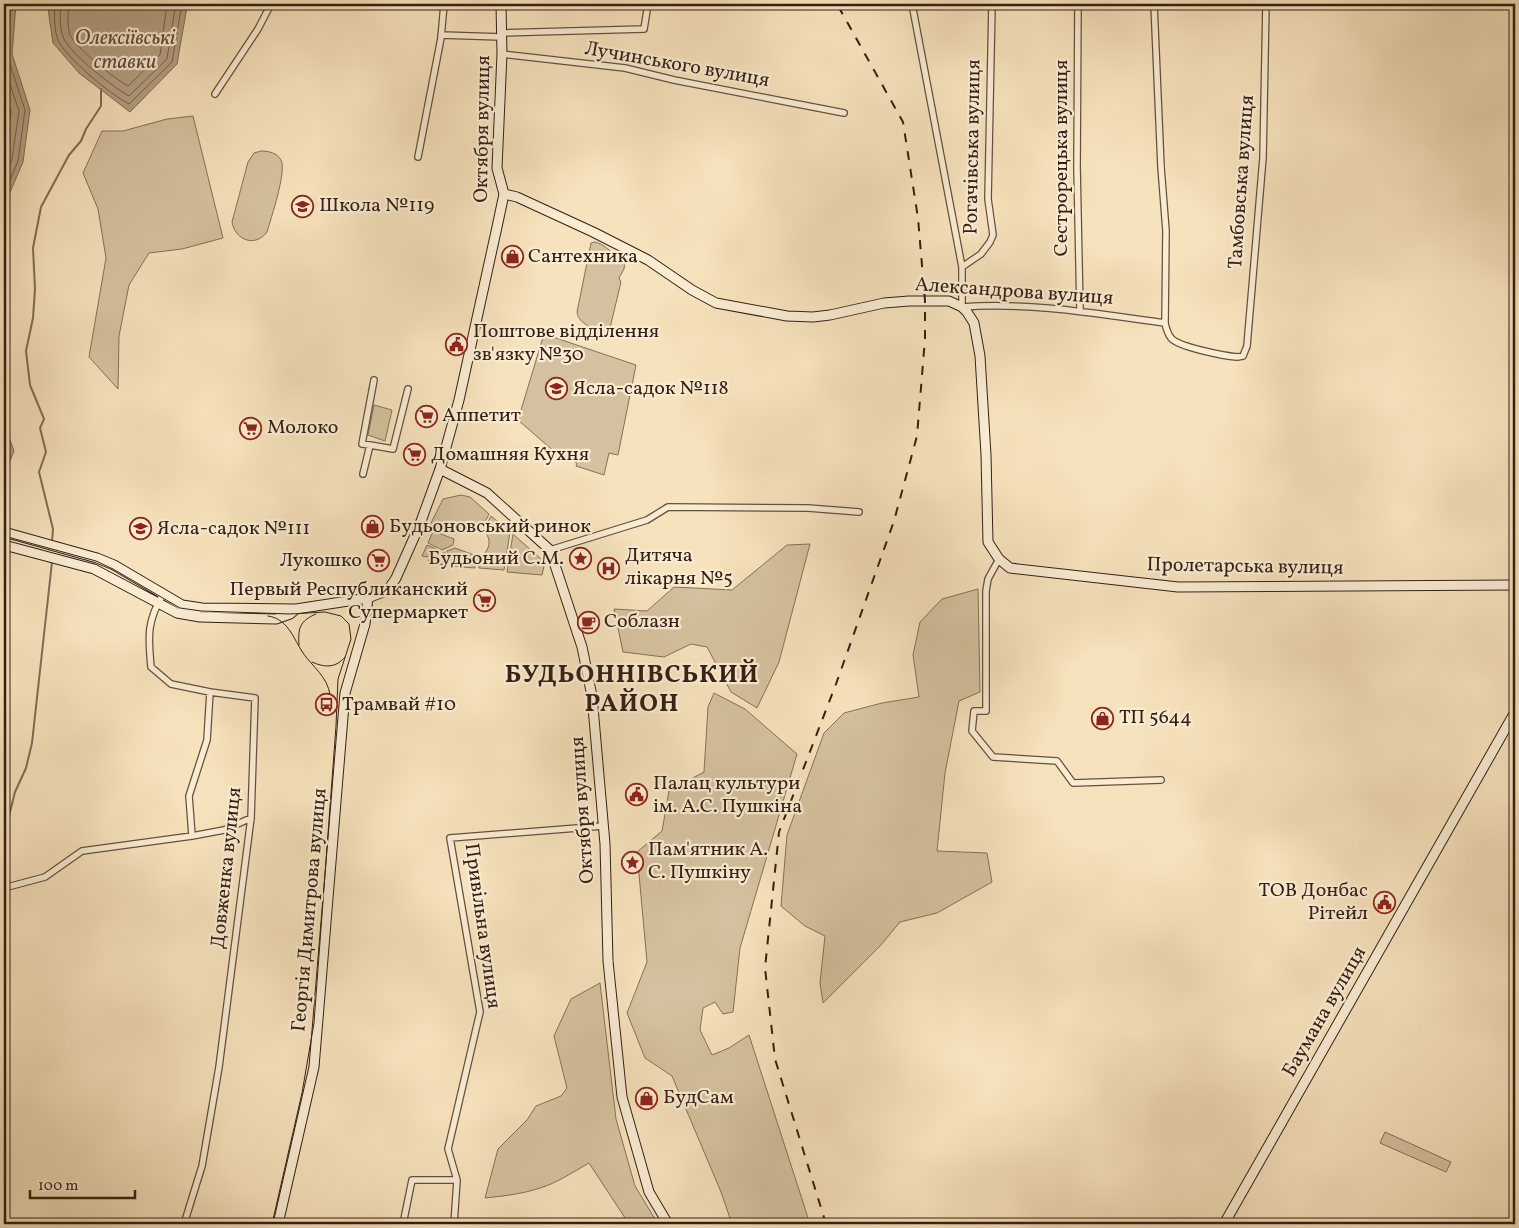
<svg xmlns="http://www.w3.org/2000/svg" width="1519" height="1228" font-family="Vollkorn,serif">
<rect width="100%" height="100%" fill="#f6e2bc"/>
<filter id="stains"><feTurbulence type="fractalNoise" baseFrequency=".004" numOctaves="4"/><feColorMatrix values="0 0 0 0 .2 0 0 0 0 .09 0 0 0 0 .02 0 0 0 .5 -.17"/></filter>
<radialGradient id="worn" r=".72"><stop offset=".6" stop-color="#630" stop-opacity="0"/><stop offset="1" stop-color="#630" stop-opacity=".3"/></radialGradient>
<!-- green -->
<path fill="#d5c19f" stroke="#857059" d="M193 116 223 238 182 249 149 253 129 285 119 336 118 389 89 357 106 258 98 209 83 173 102 131H123L167 119Z
M261 151C269 151 277 153 281 160 287 171 271 218 267 232 255 248 235 240 232 222L248 162 254 153Z
M595 242C603 244 606 248 612 252 618 257 620 254 625 261L624 269 619 278 621 282 610 328 608 333C599 337 592 334 588 326 582 322 578 319 577 312L591 243Z
M544 334 636 365 618 455 609 453 604 475 576 466 577 463 557 454 518 420Z
M374 405 392 410 385 441 368 435Z
M461 495 470 497 489 514 482 528 468 524 461 527 456 534 430 525 443 499Z
M491 516 510 532 504 570 479 568 477 556 481 557 485 554V553C491 545 490 538 484 530Z
M433 531 454 539 453 545 442 550 428 543Z
M513 534 542 560 544 566 542 575 507 572Z
M810 544 779 662 757 708 731 692 707 647 691 644 664 657 623 652 614 609 647 611 674 587 732 590 787 545Z
M427 545 440 551 427 557 422 556Z
M455 548 474 555 475 568 450 566 447 551Z
M445 552 447 565 430 564 428 560Z
M978 589 980 692 959 701 945 773 937 851 987 853 992 882 937 913 900 922 880 946 823 1003 820 983 825 936 805 926 781 906 787 835 824 733 844 713 882 703 919 697 913 655 920 622 942 599Z
M714 693 745 709 797 754 740 948 733 1012 723 1014 715 1002 703 1008 700 1030 712 1055 729 1048 749 1035 810 1224H732L721 1192 672 1076 645 1058 627 1013 647 962 637 852 662 831 669 791 704 772 708 707Z
M600 983 616 1119 635 1186 658 1224H629L589 1163C573 1172 557 1183 540 1188 522 1194 504 1196 485 1198L498 1149 527 1120 536 1106 561 1096 567 1088 554 1036 571 999Z
M1385 1132 1451 1162 1446 1172 1380 1143Z"/>
<!-- water -->
<path fill="#b4a083" stroke="#816c56" d="M4 4H16L12 54 30 110 23 162 4 206Z
M51 4H184L187 7 177 64 130 112 79 73 53 43 48 9Z
M4 423 14 451 4 476Z"/>
<g fill="none" stroke-linecap="round" stroke-linejoin="round">
<!-- shore -->
<path stroke="#74604b" stroke-width="1" d="M55 4C54 13 54 34 59 42 70 61 110 94 129 104L172 62 181 9V4
M61 4C60 14 59 29 64 39 72 55 113 87 129 96L167 59 175 9 174 4
M69 4C68 13 67 25 70 35 76 48 115 79 128 86L160 55 167 4
M4 66 19 111 12 159 4 178
M4 90 11 112 4 160
M4 194 18 161 25 110 7 55 11 4"/>
<!-- stream -->
<path stroke="#816c56" stroke-width="2" d="M52 542 53 529 39 472 46 452 40 428 44 419 30 385 26 351 33 318 35 289 33 248 41 207 69 155 81 141 86 129 101 106V89
M4 946 7 824 15 792 26 768 32 743 52 562"/>
<defs>
<path id="street" d="M912 4 962 267
M992 4 988 199 993 235 990 242 981 254 962 267V307C1030 302 1098 314 1165 323 1166 328 1168 334 1171 338 1178 347 1225 356 1237 357L1243 356 1247 346 1263 158 1266 4
M1078 4 1077 167 1080 311
M1154 4 1161 167 1166 231 1165 323
M502 33 644 29 648 4
M441 35 502 37
M502 54 625 68 674 80 844 113
M215 94 258 29 271 4
M418 157 441 38 444 4
M370 445 362 444 374 380
M363 474 370 445 393 449 408 389
M550 550 647 520 668 507 808 508 859 512
M999 559 988 579 986 591V711H974L972 731 993 757 1057 761 1073 783 1161 780
M163 594C147 621 148 636 151 667L171 684 210 692 255 698 251 818 219 1067 202 1166 184 1224
M192 836 189 796 207 740 210 692
M4 888 45 877 82 851 192 836 224 830 251 818
M403 1224 412 1180H457
M454 1224 457 1180 448 1149 480 1012 450 838 603 826"/>
<path id="secondary" d="M504 194 517 197 593 232 648 260 692 290 716 303 787 316 813 317 830 315 884 303 909 301H949L962 307 967 312 974 323 980 356 986 455 988 542 999 559 1010 568 1178 587 1515 585
M440 469 487 493 550 550 582 647 592 696 605 844 608 961 622 1097 649 1192 668 1224
M4 532 97 558 114 565 182 605 202 608 296 609 368 598 388 590 396 578 420 524 440 469 459 400 497 227 504 194 497 168 502 54 501 4
M4 545 94 569 177 613 200 617 276 619 290 614 296 609
M278 1224 314 1067 345 693 365 624 368 598
M1224 1224 1515 712"/>
</defs>
<!-- street casing -->
<use href="#street" stroke="#65503d" stroke-width="8"/>
<!-- secondary casing -->
<use href="#secondary" stroke="#351f13" stroke-width="11"/>
<!-- street -->
<use href="#street" stroke="#f9ecd3" stroke-width="5.5"/>
<!-- secondary -->
<use href="#secondary" stroke="#f9ecd3" stroke-width="9"/>
<!-- tram -->
<path stroke="#351f13" stroke-width="1" d="M4 536 96 561 113 569 180 608 201 611 232 612 290 614 325 612 341 616 349 624 351 639 338 679 336 726 314 1023 302 1093 272 1224
M268 616C290 619 294 642 306 657 319 673 330 680 331 703
M299 645C298 629 299 621 316 614
M312 662C325 668 336 668 345 657"/>
<!-- rail -->
<path stroke="#351f13" stroke-width="2" stroke-dasharray="9 9" stroke-linecap="butt" d="M826 1224 775 1059 765 968 779 832 836 684 894 521 917 436 925 339V301L918 218 903 122 837 4"/>
</g>
<!-- icons -->
<defs>
<symbol id="school-ring" viewBox="-11 -11 22 22"><circle r="9.5" fill="#f9ecd3" stroke="#8f2418" stroke-width="1.5"/><path d="M0-5L7-2L0 1L-7-2ZM-4 1L0 2.5L4 1V4Q0 6-4 4Z" fill="#8f2418"/></symbol>
<symbol id="shop-ring" viewBox="-11 -11 22 22"><circle r="9.5" fill="#f9ecd3" stroke="#8f2418" stroke-width="1.5"/><path d="M-5-2.5h2.3a2.7 3.5 0 0 1 5.4 0H5L5.5 6h-11ZM-1.5-2.5h3a1.5 2.3 0 0 0-3 0Z" fill="#8f2418"/></symbol>
<symbol id="civic-ring" viewBox="-11 -11 22 22"><circle r="9.5" fill="#f9ecd3" stroke="#8f2418" stroke-width="1.5"/><path d="M-.6-6.5H3V-4.5H.6V-3L4-1V1h2V6H-6V1h2V-1L-.6-3ZM-1.2 2.5V6h2.4V2.5Z" fill="#8f2418"/></symbol>
<symbol id="supermarket-ring" viewBox="-11 -11 22 22"><circle r="9.5" fill="#f9ecd3" stroke="#8f2418" stroke-width="1.5"/><path d="M-6-5.5h2.5l.6 2H6L4.5 2H-2.5L-4.4-4H-6ZM-1.5 3.2a1.3 1.3 0 1 0 .1 0ZM3 3.2a1.3 1.3 0 1 0 .1 0Z" fill="#8f2418"/></symbol>
<symbol id="sight-ring" viewBox="-11 -11 22 22"><circle r="9.5" fill="#f9ecd3" stroke="#8f2418" stroke-width="1.5"/><path d="M0-6L1.8-2.2L6-1.7L2.9 1.2L3.7 5.4L0 3.3L-3.7 5.4L-2.9 1.2L-6-1.7L-1.8-2.2Z" fill="#8f2418"/></symbol>
<symbol id="hospital-ring" viewBox="-11 -11 22 22"><circle r="9.5" fill="#f9ecd3" stroke="#8f2418" stroke-width="1.5"/><path d="M-5-5h3v3.5h4V-5h3V5h-3V1.5h-4V5h-3Z" fill="#8f2418"/></symbol>
<symbol id="cafe-ring" viewBox="-11 -11 22 22"><circle r="9.5" fill="#f9ecd3" stroke="#8f2418" stroke-width="1.5"/><path d="M-5.5-4.5H6V0H3Q3 3.5 0 3.5H-2.5Q-5.5 3.5-5.5 0ZM3-3.2v2h1.7v-2ZM-6 4.5H4V6H-6Z" fill="#8f2418"/></symbol>
<symbol id="bus-ring" viewBox="-11 -11 22 22"><circle r="9.5" fill="#f9ecd3" stroke="#8f2418" stroke-width="1.5"/><path d="M-5-6H5V4H4V6H2V4H-2V6H-4V4H-5ZM-3.5-4V0h7V-4ZM-3.5 1.2v1.5H-2V1.2ZM2 1.2v1.5H3.5V1.2Z" fill="#8f2418"/></symbol>
</defs>
<g fill-rule="evenodd">
<use href="#school-ring" x="290" y="194" width="25" height="25"/>
<use href="#shop-ring" x="500" y="244" width="25" height="25"/>
<use href="#civic-ring" x="444" y="332" width="25" height="25"/>
<use href="#school-ring" x="544" y="376" width="25" height="25"/>
<use href="#supermarket-ring" x="414" y="404" width="25" height="25"/>
<use href="#supermarket-ring" x="238" y="416" width="25" height="25"/>
<use href="#supermarket-ring" x="402" y="442" width="25" height="25"/>
<use href="#shop-ring" x="360" y="514" width="25" height="25"/>
<use href="#school-ring" x="128" y="516" width="25" height="25"/>
<use href="#sight-ring" x="568" y="546" width="25" height="25"/>
<use href="#supermarket-ring" x="366" y="548" width="25" height="25"/>
<use href="#hospital-ring" x="596" y="556" width="25" height="25"/>
<use href="#supermarket-ring" x="472" y="588" width="25" height="25"/>
<use href="#cafe-ring" x="576" y="610" width="25" height="25"/>
<use href="#bus-ring" x="314" y="692" width="25" height="25"/>
<use href="#shop-ring" x="1090" y="706" width="25" height="25"/>
<use href="#civic-ring" x="624" y="782" width="25" height="25"/>
<use href="#sight-ring" x="620" y="850" width="25" height="25"/>
<use href="#civic-ring" x="1372" y="890" width="25" height="25"/>
<use href="#shop-ring" x="634" y="1086" width="25" height="25"/>
</g>
<g text-anchor="middle" dominant-baseline="central" stroke-width="4.5" stroke-linejoin="round" paint-order="stroke">
<!-- street labels -->
<g font-size="20" fill="#351f13" stroke="#f9ecd3">
<text transform="translate(677 65) rotate(10)">Лучинського вулиця</text>
<text transform="translate(483 129) rotate(-89)">Октября вулиця</text>
<text transform="translate(973 147) rotate(-89)">Рогачівська вулиця</text>
<text transform="translate(1062 158) rotate(-90)">Сестрорецька вулиця</text>
<text transform="translate(1242 182) rotate(-86)">Тамбовська вулиця</text>
<text transform="translate(1014 292) rotate(4)">Александрова вулиця</text>
<text transform="translate(1245 567) rotate(1)">Пролетарська вулиця</text>
<text transform="translate(583 810) rotate(-94)">Октября вулиця</text>
<text transform="translate(227 868) rotate(-84)">Довженка вулиця</text>
<text transform="translate(310 910) rotate(-85)">Георгія Димитрова вулиця</text>
<text transform="translate(482 926) rotate(82)">Привільна вулиця</text>
<text transform="translate(1325 1012) rotate(-60)">Баумана вулиця</text>
</g>
<!-- poi labels -->
<g font-size="20" fill="#351f13" stroke="#f9ecd3" text-anchor="start">
<text x="319" y="206">Школа №119</text>
<text x="528" y="257">Сантехника</text>
<text x="473" y="332">Поштове відділення<tspan x="473" dy="23">зв'язку №30</tspan></text>
<text x="573" y="389">Ясла-садок №118</text>
<text x="442" y="416">Аппетит</text>
<text x="267" y="428">Молоко</text>
<text x="431" y="455">Домашняя Кухня</text>
<text x="389" y="527">Будьоновський ринок</text>
<text x="157" y="529">Ясла-садок №111</text>
<text x="625" y="556">Дитяча<tspan x="625" dy="23">лікарня №5</tspan></text>
<text x="564" y="559" text-anchor="end">Будьоний С.М.</text>
<text x="362" y="561" text-anchor="end">Лукошко</text>
<text x="468" y="590" text-anchor="end">Первый Республиканский<tspan x="468" dy="23">Супермаркет</tspan></text>
<text x="604" y="622">Соблазн</text>
<text x="342" y="705">Трамвай #10</text>
<text x="1119" y="718">ТП 5644</text>
<text x="653" y="784">Палац культури<tspan x="653" dy="23">ім. А.С. Пушкіна</tspan></text>
<text x="648" y="850">Пам'ятник А.<tspan x="648" dy="23">С. Пушкіну</tspan></text>
<text x="1368" y="891" text-anchor="end">ТОВ Донбас<tspan x="1368" dy="23">Рітейл</tspan></text>
<text x="663" y="1098">БудСам</text>
</g>
<!-- water labels -->
<g font-size="21" font-style="italic" fill="#614c3a" stroke="#f9ecd3">
<text x="125" y="38">Олексіївські<tspan x="125" dy="24">ставки</tspan></text>
</g>
<!-- district labels -->
<g font-size="25" font-weight="bold" letter-spacing="1" fill="#351f13" stroke="#f9ecd3">
<text x="632" y="675">БУДЬОННІВСЬКИЙ<tspan x="632" dy="29">РАЙОН</tspan></text>
</g>
</g>
<!-- margin -->
<rect width="1519" height="1228" fill="none" stroke="#f6e2bc" stroke-width="20"/>
<rect x="5" y="5" width="1509" height="1218" fill="none" stroke="#351f13" stroke-width="2.5"/>
<rect x="10" y="10" width="1499" height="1208" fill="none" stroke="#351f13"/>
<!-- scale -->
<path d="M30 1190v8h105v-8" fill="none" stroke="#351f13" stroke-width="2.5"/>
<text x="38" y="1190" font-size="15" fill="#351f13" stroke="#f9ecd3" stroke-width="4" paint-order="stroke">100 m</text>
<rect width="100%" height="100%" filter="url(#stains)"/>
<rect width="100%" height="100%" fill="url(#worn)"/>
</svg>
